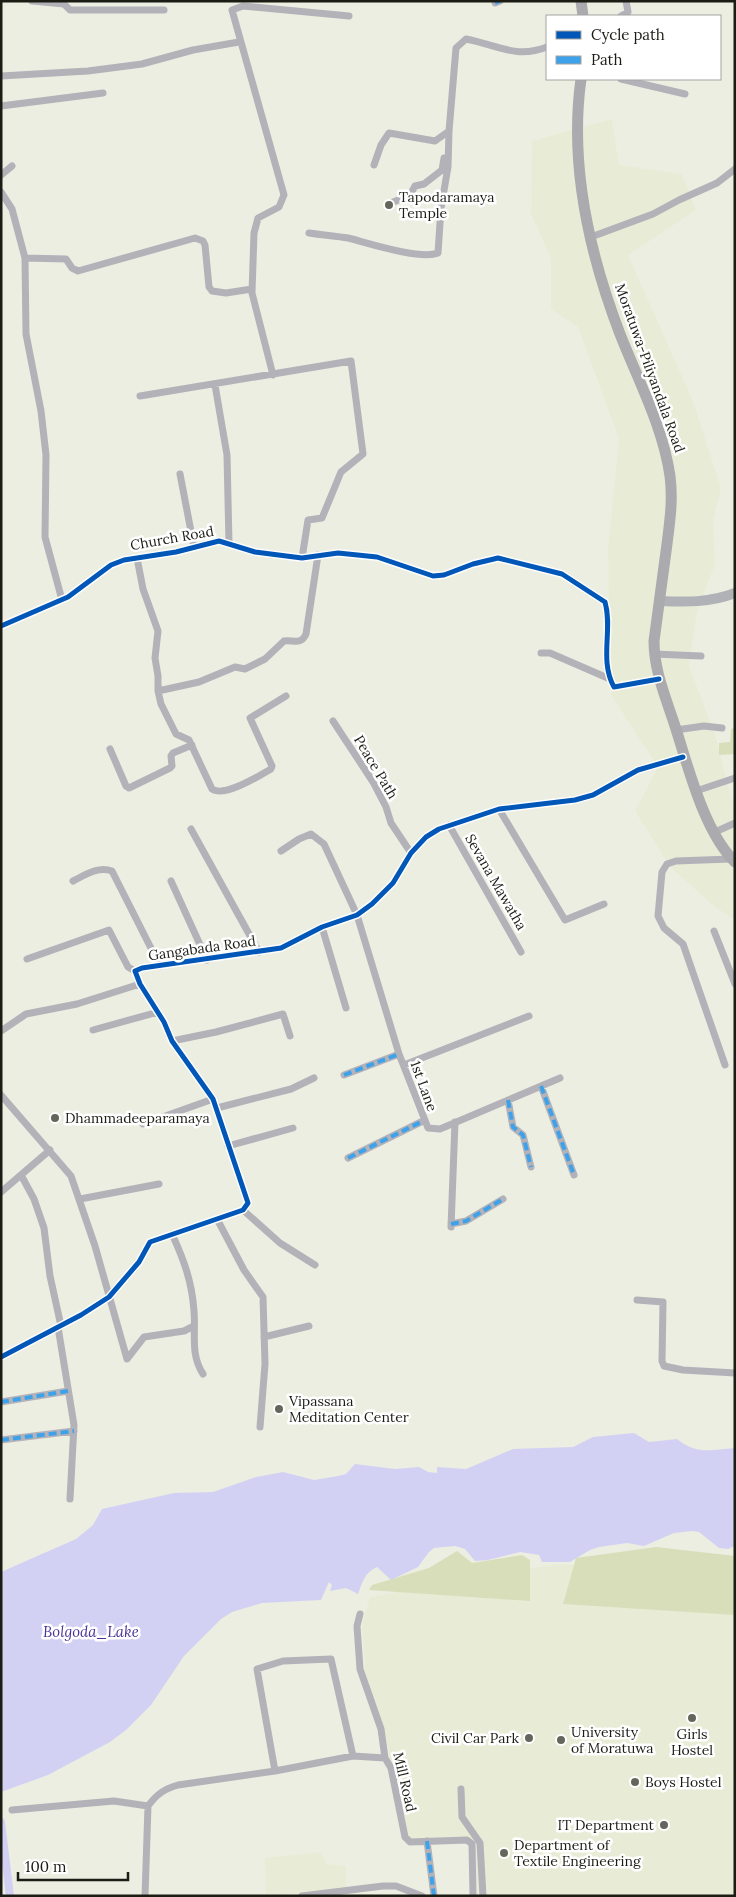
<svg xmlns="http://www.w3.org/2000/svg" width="736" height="1897" font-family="Lora,serif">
<rect width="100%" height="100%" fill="#eceee2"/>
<!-- built -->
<path fill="#e8ecd6" d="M612 119 619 165 682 174 696 210 628 255 693 401 721 488 713 521 715 564 697 612 689 666 715 734 735 812V920L715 907 671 868 635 811 658 767 611 695 614 687 607 643 609 603 608 549 619 439 578 327 551 309V258L531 214 532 141Z
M556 1564 735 1575V1896H473L469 1845 456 1836 411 1842 406 1838 384 1729 376 1711 365 1669 362 1625 370 1597Z
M320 1852 327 1864 346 1866V1890L325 1893 266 1894 265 1858Z"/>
<!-- green -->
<path fill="#d8deba" d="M735 728V754L719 755V743L730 742 731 729Z
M656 1547 735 1556V1615L563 1604 576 1558Z
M457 1551 472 1563 522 1555 530 1560V1601L369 1590 372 1585 429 1568Z"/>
<!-- water -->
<path fill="#d3d1f3" d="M634 1433 649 1442 677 1439C697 1455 710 1450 735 1448V1546L728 1549 719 1548 699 1532 692 1531 674 1533 644 1546 627 1543 599 1547 590 1550 570 1562H542L539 1555 520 1552 488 1560 475 1561 465 1549 455 1546 434 1548 429 1552 418 1567 391 1580 377 1567C365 1572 362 1583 358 1594L346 1588 330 1591 332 1585 329 1582 321 1600 262 1603 232 1612 221 1619 184 1656 151 1705 126 1730 110 1742 48 1775 1 1792V1572L76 1539 93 1525 102 1509 174 1493 213 1492 256 1477 283 1472 314 1480 338 1476 346 1474 355 1464 395 1469 419 1467 428 1472 437 1473V1467L466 1469 513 1449 573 1447 593 1437Z"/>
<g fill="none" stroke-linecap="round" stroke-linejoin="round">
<!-- canal -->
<path stroke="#d3d1f3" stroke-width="8" d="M1 1822 10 1896"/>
<!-- street -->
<path stroke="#b3b2b9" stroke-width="7" d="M32 1 64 4 70 10H164
M495 3 500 1
M621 16 628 12 626 1
M1 76 88 71 142 64 193 50 239 42
M621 79 685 94
M1 106 103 93
M374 165 381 145 389 133 435 141 449 131 456 48 466 39C497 45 516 59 547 47
M1 175 12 166
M1 192 12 209 25 258 26 334 41 411 46 455 45 537 62 600
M391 203 410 195 415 186 424 184 442 170 444 158
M309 233C322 235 335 236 348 238 368 243 420 260 438 253L441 208 448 167 449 131
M591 237 653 214 679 200 717 183 735 169
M25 258 66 259 72 268 78 271 195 238 203 241 205 245 209 287 212 291 226 293 252 289
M273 375 252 293 254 233 258 218 279 207 284 195 232 10 243 6 349 16
M215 385 227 455 229 543
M140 396 351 361 363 454 341 472 322 518 308 520 302 558
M180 474 194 547
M137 558 143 589 158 631 155 658 158 676V691L161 704 176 734 189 740 212 789C224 798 259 776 271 769L272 766 250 718 286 696
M1 626 68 597 111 565 124 560 176 552 219 541 255 552 302 558 338 553 377 557 433 576 444 575 473 564 498 558 562 574 605 602C613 629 599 660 614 687L659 679
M541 653H550L610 679
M654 654 701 656
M158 691 199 682 235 667 245 669 265 659 284 641C292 639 301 646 306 634L318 555
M333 721 373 782 386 807 391 823 411 853
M676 730 704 726 722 728
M110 749 126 786 129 788 170 768 172 766 171 756 173 753 192 745
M696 791 735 778
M499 809 565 920 604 904
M449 825 521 952
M191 829 259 952
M715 832 735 823
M281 851 299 839 311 834 324 844 357 915 399 1054 428 1128 440 1129 560 1078
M73 881C85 875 98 866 112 871L160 966
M171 881 207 960
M322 927 346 1008
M714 931 735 984
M27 959 109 930 128 967 135 971
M93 1030 158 1012
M1 1031 26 1014 77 1004 140 984
M172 1041 216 1032 283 1014 290 1036
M404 1065 529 1016
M725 1065 683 944 664 928 658 916 662 872 667 864 676 861 731 859
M344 1075 399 1054
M541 1086 574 1175
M1 1095 71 1176 95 1246 127 1359 144 1337 184 1331 194 1326
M508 1100 513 1127 523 1135 531 1167
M217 1108 291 1089 314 1078
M143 1124 213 1099
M228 1146 293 1128
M348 1158 423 1121
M21 1175 34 1199 44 1228 50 1276 61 1326
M1 1192 50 1150
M80 1199 159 1184
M243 1210 280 1243 315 1265
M217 1219 244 1270 263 1297 265 1364 260 1427
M451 1224 466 1221 503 1199
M451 1227 455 1122
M172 1234C184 1260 192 1282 194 1311 196 1334 190 1354 203 1374
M637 1300 663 1302 662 1361 664 1366 683 1370 735 1373
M58 1327 74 1425 70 1499
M264 1337 309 1326
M1 1357 81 1315 109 1297 139 1262 150 1242 243 1210 248 1203 213 1099 172 1041 164 1022 140 984 135 971 142 968 281 948 322 927 357 915 372 904 393 883 411 853 426 837 439 829 499 809 575 800 593 795 638 770 683 757
M1 1402 68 1391
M1 1440 74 1431
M360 1614 357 1626 360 1669 381 1729 385 1758 391 1768 405 1837 410 1842 467 1840 472 1844 473 1896
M275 1771 257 1669 283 1661 331 1659 353 1756
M461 1789 462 1817 480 1843 483 1896
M12 1810 114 1801 148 1806C157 1794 164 1789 178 1785L275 1771 353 1756 385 1758
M427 1841 434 1896
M145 1896 148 1806
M302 1896 383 1886H396L422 1896"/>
<!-- secondary -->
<path stroke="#b1b2b7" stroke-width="10" d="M659 601C685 602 710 603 735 593"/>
<!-- primary -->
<path stroke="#abaaaf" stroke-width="11" d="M581 1 583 16
M581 79C569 165 589 253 620 334 638 380 663 427 670 476 673 500 670 520 667 544 663 576 658 609 654 641 654 671 666 698 675 726 688 766 704 832 735 862"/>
<!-- quiet -->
<path stroke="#3da2ea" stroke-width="4" stroke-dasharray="8 4" stroke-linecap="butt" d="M495 3 500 1
M344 1075 399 1054
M541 1086 574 1175
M508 1100 513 1127 523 1135 531 1167
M348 1158 423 1121
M451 1224 466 1221 503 1199
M1 1402 68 1391
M1 1440 74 1431
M427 1841 434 1896"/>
<defs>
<path id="cycleway" d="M1 626 68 597 111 565 124 560 176 552 219 541 255 552 302 558 338 553 377 557 433 576 444 575 473 564 498 558 562 574 605 602C613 629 599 660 614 687L659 679
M1 1357 81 1315 109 1297 139 1262 150 1242 243 1210 248 1203 213 1099 172 1041 164 1022 140 984 135 971 142 968 281 948 322 927 357 915 372 904 393 883 411 853 426 837 439 829 499 809 575 800 593 795 638 770 683 757"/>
</defs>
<!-- cycleway casing -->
<use href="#cycleway" stroke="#fff" stroke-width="8"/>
<!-- cycleway -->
<use href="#cycleway" stroke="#0057b8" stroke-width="5"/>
</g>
<!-- markers -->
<g fill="#64665c" stroke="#fff" stroke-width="2">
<circle cx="389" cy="205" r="5"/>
<circle cx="55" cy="1118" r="5"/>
<circle cx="279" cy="1409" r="5"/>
<circle cx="692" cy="1718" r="5"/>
<circle cx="529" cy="1738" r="5"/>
<circle cx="561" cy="1740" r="5"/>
<circle cx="635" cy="1782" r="5"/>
<circle cx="664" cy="1825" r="5"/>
<circle cx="504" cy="1853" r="5"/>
</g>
<g text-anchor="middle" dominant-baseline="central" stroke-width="5" stroke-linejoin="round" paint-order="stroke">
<!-- poi labels -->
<g font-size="14" fill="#1b1c14" stroke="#fff" text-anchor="start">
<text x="399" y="197">Tapodaramaya<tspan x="399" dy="16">Temple</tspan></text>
<text x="65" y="1118">Dhammadeeparamaya</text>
<text x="289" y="1401">Vipassana<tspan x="289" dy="16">Meditation Center</tspan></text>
<text x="571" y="1732">University<tspan x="571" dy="16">of Moratuwa</tspan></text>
<text x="692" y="1734" text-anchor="middle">Girls<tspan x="692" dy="16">Hostel</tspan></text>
<text x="519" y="1738" text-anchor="end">Civil Car Park</text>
<text x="645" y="1782">Boys Hostel</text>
<text x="654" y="1825" text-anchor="end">IT Department</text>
<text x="514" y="1845">Department of<tspan x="514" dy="16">Textile Engineering</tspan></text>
</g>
<!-- street labels -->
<g font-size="14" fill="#1b1c14" stroke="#fff">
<text transform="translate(650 368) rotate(70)">Moratuwa-Piliyandala Road</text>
<text transform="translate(172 538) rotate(-10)">Church Road</text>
<text transform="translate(376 767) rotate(59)">Peace Path</text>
<text transform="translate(496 882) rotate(60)">Sevana Mawatha</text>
<text transform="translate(202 948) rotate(-8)">Gangabada Road</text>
<text transform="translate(424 1086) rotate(70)">1st Lane</text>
<text transform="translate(405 1782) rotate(77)">Mill Road</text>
</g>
<!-- water labels -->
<g font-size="15" font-style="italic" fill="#4a3597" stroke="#fff">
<text x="91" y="1631">Bolgoda_Lake</text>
</g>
</g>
<!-- border -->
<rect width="736" height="1897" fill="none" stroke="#1b1c14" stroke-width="5"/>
<!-- legend -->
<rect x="546" y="15" width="175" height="65" fill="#ffffff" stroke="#a4a4a1"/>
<rect x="556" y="31" width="25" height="8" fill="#0057b8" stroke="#a4a4a1"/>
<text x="591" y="40" font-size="15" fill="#1b1c14">Cycle path</text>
<rect x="556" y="56" width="25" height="8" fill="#3da2ea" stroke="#a4a4a1"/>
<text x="591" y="65" font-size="15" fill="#1b1c14">Path</text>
<!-- scale -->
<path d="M18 1872v8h110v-8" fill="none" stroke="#1b1c14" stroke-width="2.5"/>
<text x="25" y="1872" font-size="15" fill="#1b1c14" stroke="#ffffff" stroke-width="4" paint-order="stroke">100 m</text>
</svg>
